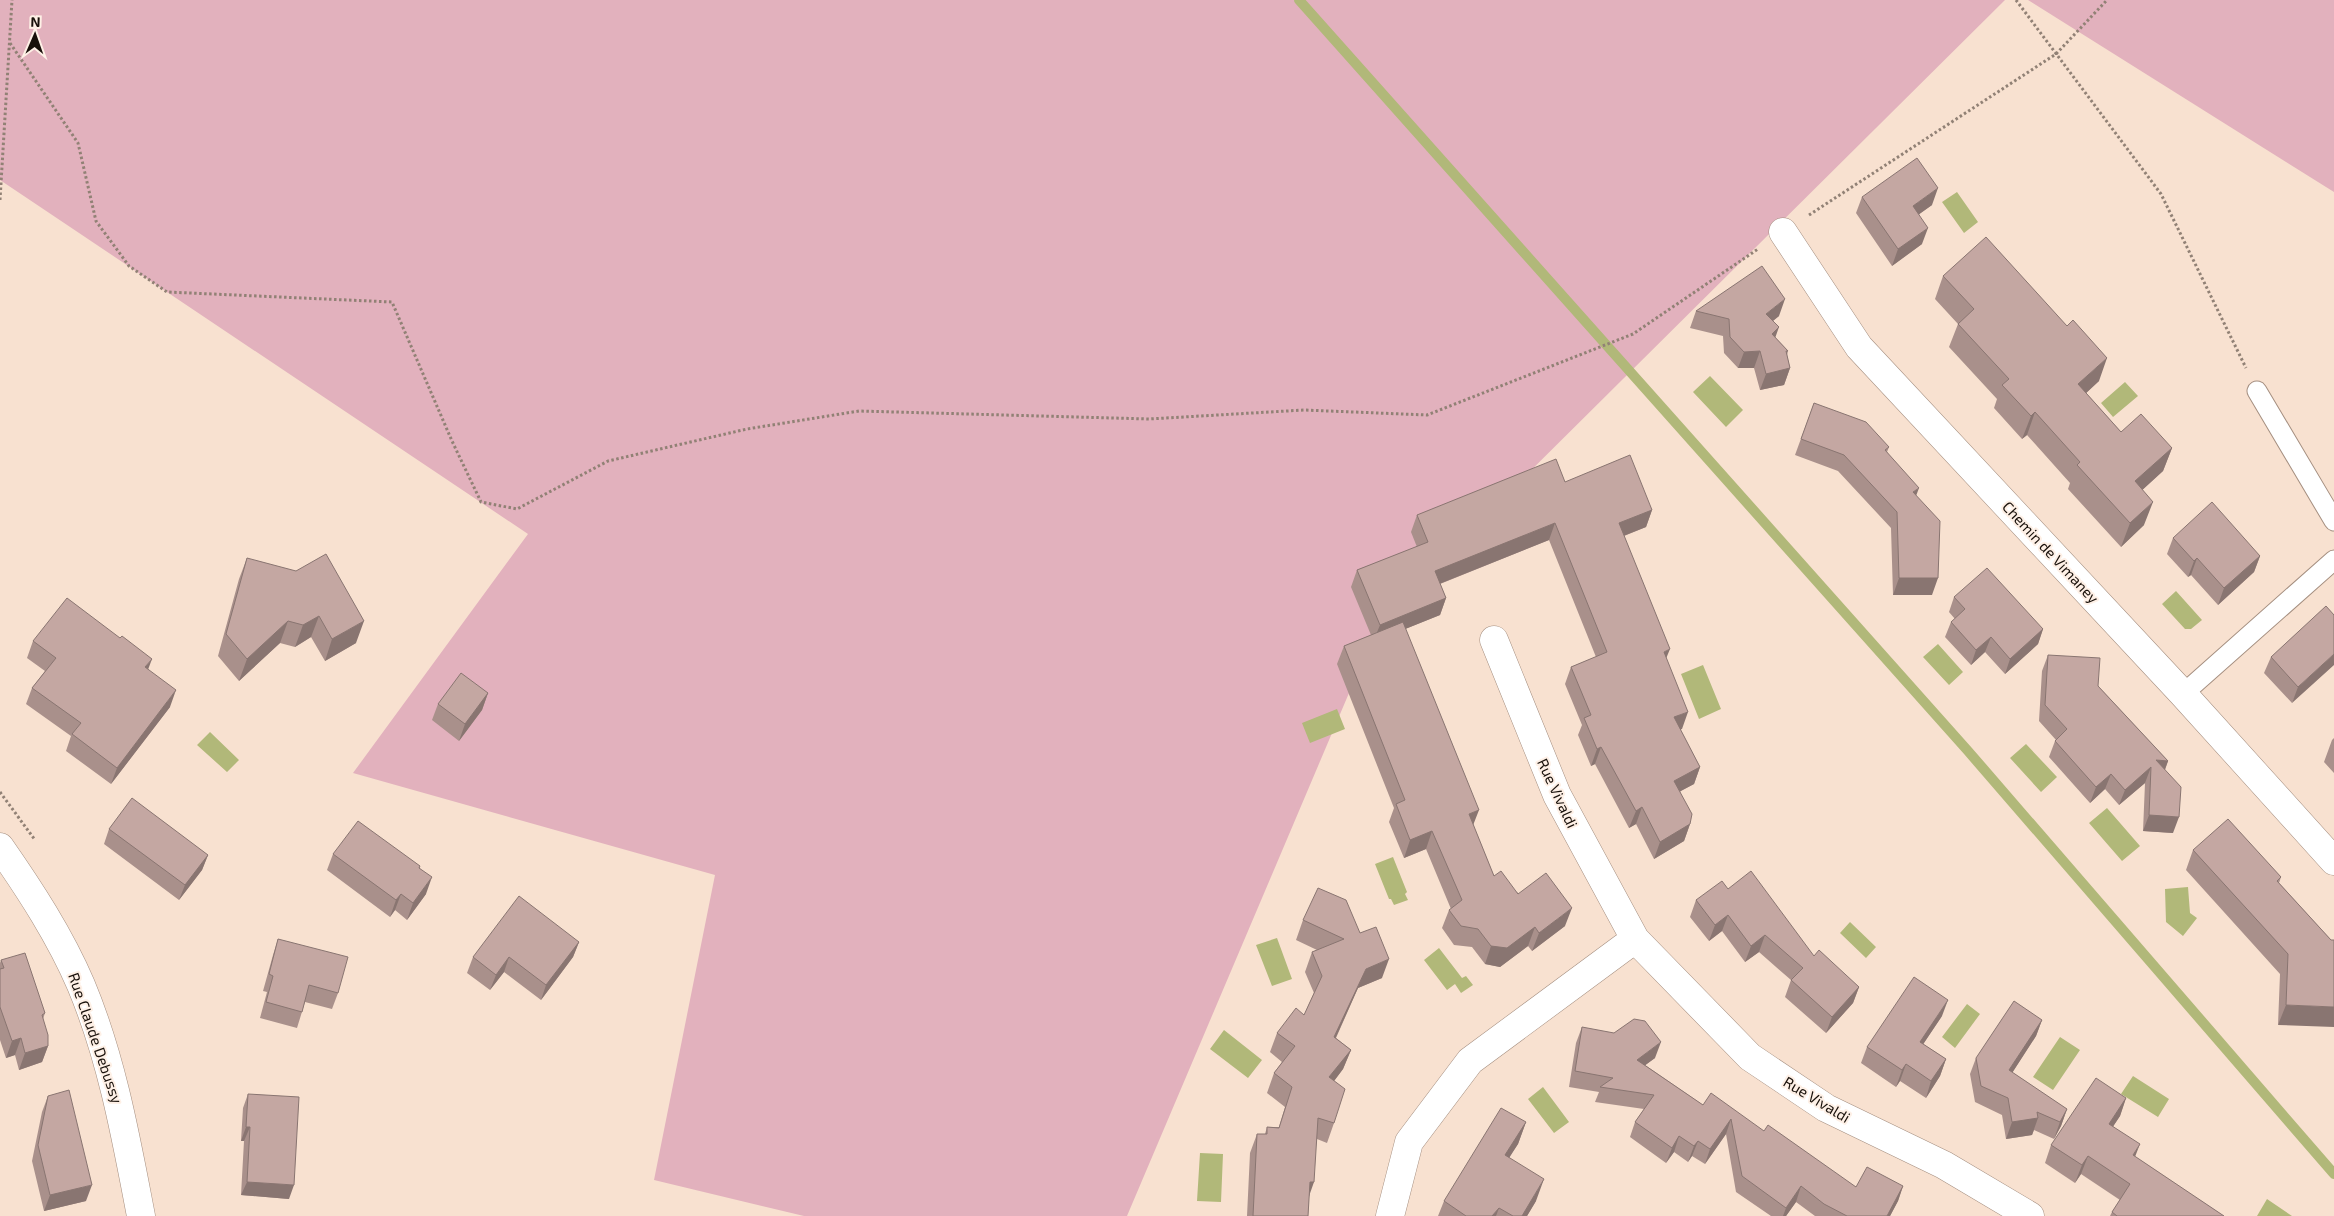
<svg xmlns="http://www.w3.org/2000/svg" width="2334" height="1216" font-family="'Exo 2',sans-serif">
<rect width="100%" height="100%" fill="#f8e1d0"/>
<!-- green -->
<path fill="#e2b1bd" d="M0 0H2005L1380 620 1127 1216H804L654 1180 715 875 353 773 528 534 0 180Z
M2028 0H2334V192Z"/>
<!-- water -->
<path fill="#b1b879" d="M1957 192 1978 222 1964 233 1942 202Z
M1710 376 1743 410 1726 427 1693 392Z
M2125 382 2138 396 2113 417 2101 403Z
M2176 591 2202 620 2191 629H2185L2162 604Z
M1938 644 1963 672 1949 685 1923 657Z
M1703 665 1721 709 1699 719 1681 674Z
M1337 709 1345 729 1310 743 1302 723Z
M210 732 239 760 227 772 197 745Z
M2026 744 2057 777 2041 792 2010 758Z
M2107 808 2140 846 2122 861 2089 823Z
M1393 857 1407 892 1405 894 1408 900 1394 905 1391 899H1389L1375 864Z
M2188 887 2190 913 2197 918 2183 936 2166 922 2165 889Z
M1850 922 1876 947 1866 958 1840 933Z
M1277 938 1292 979 1272 986 1256 945Z
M1439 948 1462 978 1466 976 1473 985 1461 993 1455 984 1447 990 1424 960Z
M1967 1004 1980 1014 1955 1048 1942 1037Z
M1224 1030 1262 1060 1248 1078 1210 1049Z
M2060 1037 2080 1050 2053 1090 2033 1077Z
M2133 1076 2169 1099 2158 1117 2121 1094Z
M1543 1087 1569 1122 1554 1133 1528 1099Z
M1200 1153 1223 1154 1221 1202 1197 1201Z
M2267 1199 2292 1216H2257Z"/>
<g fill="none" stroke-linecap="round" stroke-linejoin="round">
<!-- stream -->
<path stroke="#b1b879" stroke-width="10" d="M1299 0 1968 751 2334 1174"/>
<defs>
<path id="lane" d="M2257 391 2334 521
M2183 694 2334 560"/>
<path id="street" d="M1783 232 1859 347 2183 694 2334 861
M1494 640 1557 795 1635 939 1750 1057 1826 1108 1944 1165 2030 1216
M1390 1216 1409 1142 1470 1061 1635 939"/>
<path id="secondary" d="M0 847C30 890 60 936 81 985 112 1059 126 1138 141 1216"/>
</defs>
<!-- lane casing -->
<use href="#lane" stroke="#a58f80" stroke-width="21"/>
<!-- street casing -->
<use href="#street" stroke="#a58f80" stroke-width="29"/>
<!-- secondary casing -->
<use href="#secondary" stroke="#a58f80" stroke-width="29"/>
<!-- path -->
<path stroke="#918175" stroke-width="3" stroke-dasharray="2.5 2.5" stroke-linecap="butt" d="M2016 0 2161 194 2246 368
M10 43 78 143 96 221 129 266 167 292 392 302 452 441 481 502 517 509 608 461 747 429 859 411 1149 419 1304 410 1427 415 1633 334 1758 249
M0 200 12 0
M1809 215 2056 54 2107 0
M0 792 35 840"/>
<!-- lane -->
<use href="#lane" stroke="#fff" stroke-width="19"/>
<!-- street -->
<use href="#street" stroke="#fff" stroke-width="28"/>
<!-- secondary -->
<use href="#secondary" stroke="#fff" stroke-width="28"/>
</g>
<!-- wall -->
<path fill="#a9908b" d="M1862 197 1932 205 1919 214 1922 244 1892 266 1856 213Z
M1943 276 2099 381 2086 393 2121 432 2172 448 2163 471 2142 490 2144 525 2121 547 2068 489 2070 483 2027 435 2022 439 1994 408 1997 399 1949 347 1958 324 1935 299Z
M1696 311 1779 316 1773 321 1775 337 1788 351 1787 355 1790 368 1784 385 1760 390 1754 368H1738L1724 353 1723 336 1690 328Z
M1814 403 1889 447 1887 452 1916 495 1932 595H1893L1891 528 1838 471 1795 455Z
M1565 482 1652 510 1646 527 1624 536 1666 659 1682 729H1680L1700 767 1694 784 1680 791 1690 824 1684 841 1654 859 1636 824 1629 828 1595 764 1591 766 1578 735 1582 725 1565 684 1571 667 1596 657 1549 540 1440 584 1446 598 1440 615 1405 629 1473 825 1494 876 1565 926 1532 951 1528 946 1500 967 1485 964 1472 947 1454 945 1442 928 1449 910 1451 909 1426 849 1404 858 1389 822 1394 808 1337 664 1344 646 1371 635 1351 587 1357 570 1417 547 1411 532 1417 515Z
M2173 538 2260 556 2254 572 2218 605 2191 575 2188 577 2167 554Z
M247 558 356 643 325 661 311 637 295 647 280 643 239 681 218 656 239 579Z
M1954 597 2043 629 2038 644 2005 674 1985 652 1971 665 1945 637 1951 622 1955 619 1949 612Z
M2334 615 2292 703 2264 673 2271 657Z
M33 641 148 669 170 707 111 784 66 751 71 736 26 704 32 688 45 671 27 658Z
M2048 655 2098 686 2168 761 2165 770 2173 833 2143 831 2145 783 2119 805 2105 789 2090 803 2049 757 2055 741 2056 740 2039 721 2042 671Z
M488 693 482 710 459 741 432 720 438 704Z
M2334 738V773L2324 762 2332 740Z
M109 829 208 855 202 870 179 900 104 844Z
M2193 850 2281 877 2279 883 2331 940 2278 1025 2280 974 2186 870Z
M333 854 420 866V868L426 894 407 920 395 910 390 917 327 870Z
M1728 889 1814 956 1859 987 1853 1003 1826 1033 1785 997 1791 980 1759 952 1745 962 1722 931 1709 941 1690 917 1696 900Z
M1303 920 1360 933 1382 978 1358 988 1336 1038 1351 1050 1343 1069 1334 1081V1123L1327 1143 1317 1139 1309 1197 1308 1216H1247L1250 1153 1257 1134H1265L1267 1127H1279L1285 1107 1267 1093 1274 1073 1282 1062 1270 1052 1277 1033 1304 1015 1314 993 1305 972 1312 952 1317 950 1296 940Z
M278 939 338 993 332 1009 305 1002 297 1028 260 1018 267 992 263 991 273 955Z
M579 942 573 957 541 1000 504 972 490 990 467 973 473 957Z
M1 960 45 1013 43 1019 48 1046 42 1062 19 1070 15 1055 6 1058 0 1040V963Z
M1942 1016 1923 1044 1946 1059 1940 1076 1926 1098 1900 1081 1896 1087 1861 1063 1867 1047Z
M2042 1020 2036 1036 2012 1073 2067 1109 2061 1126 2054 1139 2034 1130 2032 1135 2006 1139 2002 1115 1975 1102 1970 1074 1976 1058Z
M1582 1027 1655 1058 1645 1065 1703 1105 1764 1131 1856 1187 1903 1186 1898 1201 1890 1216H1815L1796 1202 1786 1216H1771L1736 1192 1726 1134 1705 1164 1692 1156 1688 1162 1674 1152 1666 1163 1630 1137 1635 1122 1644 1109 1595 1102 1599 1092 1569 1087 1576 1043Z
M248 1094 289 1199 241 1195 244 1141H241L243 1108Z
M48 1096 86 1201 44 1211 32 1161 42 1112Z
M2126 1098 2120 1116 2113 1126 2135 1157 2224 1216H2110L2112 1212 2120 1200 2081 1174 2075 1183 2045 1163 2051 1145Z
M1526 1122 1518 1144 1509 1157 1536 1201 1527 1216H1438L1444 1201Z"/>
<!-- shaded-wall -->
<path fill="#897571" d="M1938 188 1932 205 1907 223 1913 206Z
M1928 228 1922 244 1892 266 1898 249Z
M1785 299 1779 316 1760 331 1766 314Z
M1779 327 1773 344 1772 334Z
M1760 351 1754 368H1738L1744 352Z
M2107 358 2099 381 2070 408 2078 384Z
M1790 368 1784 385 1760 390 1766 374Z
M2035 412 2027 435 2022 439 2031 416Z
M2172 448 2163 471 2126 505 2135 481Z
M1919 488 1913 504V492Z
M2153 502 2144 525 2121 547 2130 523Z
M1652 510 1646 527 1613 540 1619 523Z
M1555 523 1549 540 1429 588 1435 571Z
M2260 556 2254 572 2218 605 2224 588Z
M2197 558 2191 575 2188 577 2194 561Z
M1899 578H1938L1932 595H1893Z
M1446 598 1440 615 1373 642 1380 625Z
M319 616 311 637 295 647 303 625Z
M288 621 280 643 239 681 247 659Z
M364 621 356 643 325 661 332 639Z
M2043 629 2038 644 2005 674 2010 659Z
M1991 637 1985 652 1971 665 1976 650Z
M1670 649 1663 666 1664 652Z
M2334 654V665L2292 703 2298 687Z
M152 659 146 675 145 667Z
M176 690 170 707 111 784 117 768Z
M488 693 482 710 459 741 465 724Z
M1688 712 1682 729 1668 734 1674 717Z
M1601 747 1595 764 1591 766 1597 749Z
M2156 760 2168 761 2162 777Z
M1700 767 1694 784 1668 798 1674 781Z
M2151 767 2145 783 2119 805 2125 790Z
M2111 774 2105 789 2090 803 2096 787Z
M1642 807 1636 824 1629 828 1636 811Z
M1479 810 1472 828 1469 814Z
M2149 815 2179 817 2173 833 2143 831Z
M1690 824 1684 841 1654 859 1660 842Z
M1432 831 1426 849 1404 858 1410 840Z
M208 855 202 870 179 900 185 885Z
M432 877 426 894 407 920 413 903Z
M401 894 395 910 390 917 396 900Z
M1572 908 1565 926 1532 951 1539 933Z
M1728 915 1722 931 1709 941 1715 925Z
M1535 927 1528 946 1500 967 1485 964 1491 946Z
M1765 935 1759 952 1745 962 1751 946Z
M579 942 573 957 541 1000 546 985Z
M509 957 504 972 490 990 496 975Z
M1389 959 1382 978 1358 988 1327 1057 1334 1037 1366 969Z
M1859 987 1853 1003 1826 1033 1832 1017Z
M1948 1000 1942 1016 1914 1058 1920 1042Z
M2286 1005 2334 1007V1027L2278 1025Z
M2042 1020 2036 1036 2003 1087 2009 1070Z
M21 1038 15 1055 6 1058 12 1041Z
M1661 1042 1655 1058 1632 1075 1637 1060Z
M48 1046 42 1062 19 1070 25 1053Z
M1351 1050 1343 1069 1322 1097 1329 1077Z
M1946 1059 1940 1076 1926 1098 1931 1081Z
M1906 1064 1900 1081 1896 1087 1902 1070Z
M2126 1098 2120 1116 2103 1142 2109 1124Z
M2067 1109 2061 1126 2054 1139 2060 1122Z
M2038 1118 2032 1135 2006 1139 2012 1122Z
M1731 1119 1726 1134 1705 1164 1710 1149Z
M1526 1122 1518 1144 1497 1177 1505 1155Z
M246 1127H250L244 1141H241Z
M1679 1136 1674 1152 1666 1163 1672 1148Z
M1698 1141 1692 1156 1688 1162 1694 1146Z
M2140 1144 2133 1162V1155Z
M2088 1156 2081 1174 2075 1183 2082 1165Z
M1544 1179 1536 1201 1527 1216H1522Z
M247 1182 294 1185 289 1199 241 1195Z
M1310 1182H1314L1307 1202Z
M92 1185 86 1201 44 1211 50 1195Z
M1801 1186 1796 1202 1786 1216H1783L1786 1208Z
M1903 1186 1898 1201 1890 1216H1887Z
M1499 1208 1496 1216H1492Z"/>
<!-- building -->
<path fill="#c4a7a2" stroke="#897571" d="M1917 158 1938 188 1913 206 1928 228 1898 249 1862 197Z
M1986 237 2067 326 2073 320 2107 358 2078 384 2121 432 2141 414 2172 448 2135 481 2153 502 2130 523 2077 465 2080 462 2035 412 2031 416 2002 385 2009 379 1958 324 1974 309 1943 276Z
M1762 266 1785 299 1766 314 1779 327 1772 334 1788 351H1786L1790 368 1766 374 1760 351 1744 352 1730 337 1729 319 1696 311Z
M1814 403 1866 422 1889 447 1885 450 1919 488 1913 492 1940 521 1938 578H1899L1897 512 1844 455 1801 439Z
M1630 455 1652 510 1619 523 1670 649 1664 652 1688 712 1674 717 1700 767 1674 781 1692 814 1690 824 1660 842 1642 807 1636 811 1601 747 1597 749 1584 718 1591 715 1571 667 1607 652 1555 523 1435 571 1446 598 1380 625 1357 570 1428 542 1417 515 1556 459 1565 482Z
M2212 502 2260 556 2224 588 2197 558 2194 561 2173 538Z
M326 554 364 621 332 639 319 616 303 625 288 621 247 659 226 634 247 558 296 571Z
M1987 568 2043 629 2010 659 1991 637 1976 650 1951 622 1965 609 1954 597Z
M67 598 120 638 122 636 152 659 145 667 176 690 117 768 72 734 81 723 32 688 56 658 33 641Z
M2326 606 2334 615V654L2298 687 2271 657Z
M1403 622 1479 810 1469 814 1494 876 1501 871 1518 894 1546 873 1572 908 1539 933 1535 927 1507 948 1491 946 1478 929 1461 926 1449 910 1462 900 1432 831 1410 840 1396 804 1405 800 1344 646Z
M2048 655 2100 658 2098 686 2168 761 2156 760 2181 787 2179 817 2149 815 2151 767 2125 790 2111 774 2096 787 2055 741 2067 729 2045 705Z
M461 673 488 693 465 724 438 704Z
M132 798 208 855 185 885 109 829Z
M2228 819 2281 877 2277 881 2331 940H2334V1007L2286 1005 2288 954 2193 850Z
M358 821 420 866 419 868 432 877 413 903 401 894 396 900 333 854Z
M1751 871 1814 956 1819 950 1859 987 1832 1017 1791 980 1803 968 1765 935 1751 946 1728 915 1715 925 1696 900 1722 881 1728 889Z
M1318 888 1346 900 1360 933 1376 927 1389 959 1366 969 1334 1037 1351 1050 1329 1077 1345 1089 1334 1123 1318 1118 1314 1182H1310L1308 1216H1253L1257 1134H1267V1127L1279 1128 1292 1087 1274 1073 1295 1046 1277 1033 1296 1008 1304 1015 1322 976 1312 952 1344 939 1303 920Z
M519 896 579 942 546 985 509 957 496 975 473 957Z
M278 939 348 957 338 993 309 985 302 1012 266 1002 273 976 269 974Z
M25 953 45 1013 42 1015 48 1035V1046L25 1053 21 1038 12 1041 0 1007V969L4 968 1 960Z
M1914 977 1948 1000 1920 1042 1946 1059 1931 1081 1906 1064 1902 1070 1867 1047Z
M2014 1001 2042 1020 2009 1070 2067 1109 2060 1122 2037 1112 2038 1118 2012 1122 2008 1098 1981 1086 1976 1058Z
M1634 1019 1645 1021 1661 1042 1637 1060 1703 1105 1711 1093 1764 1131 1768 1125 1856 1187 1867 1167 1903 1186 1887 1216H1847L1824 1204 1801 1186 1786 1208 1742 1176 1731 1119 1710 1149 1698 1141 1694 1146 1679 1136 1672 1148 1635 1122 1654 1095 1600 1087 1613 1078 1575 1071 1582 1027 1614 1033Z
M2096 1078 2126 1098 2109 1124 2140 1144 2133 1155 2224 1216H2117L2112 1212 2130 1184 2088 1156 2082 1165 2051 1145Z
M69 1090 92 1185 50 1195 38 1145 48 1096Z
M248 1094 299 1097 294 1185 247 1182 250 1127H246Z
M1501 1108 1526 1122 1505 1155 1544 1179 1522 1216H1513L1499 1208 1492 1216H1466L1444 1201Z"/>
<g text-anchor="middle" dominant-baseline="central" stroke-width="4" stroke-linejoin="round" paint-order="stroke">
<!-- street labels -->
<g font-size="15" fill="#18100a" stroke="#fef0e6">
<text transform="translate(2051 552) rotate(47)">Chemin de Vimaney</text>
<text transform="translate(1558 793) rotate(65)">Rue Vivaldi</text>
<text transform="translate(96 1038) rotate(71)">Rue Claude Debussy</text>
<text transform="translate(1817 1099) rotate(31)">Rue Vivaldi</text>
</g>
</g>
<!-- north arrow -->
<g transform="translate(35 35) rotate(2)" stroke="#fef0e6" stroke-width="4" paint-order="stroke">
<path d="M0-4L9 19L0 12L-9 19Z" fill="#18100a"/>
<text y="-8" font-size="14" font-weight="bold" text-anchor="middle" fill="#18100a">N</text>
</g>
</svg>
